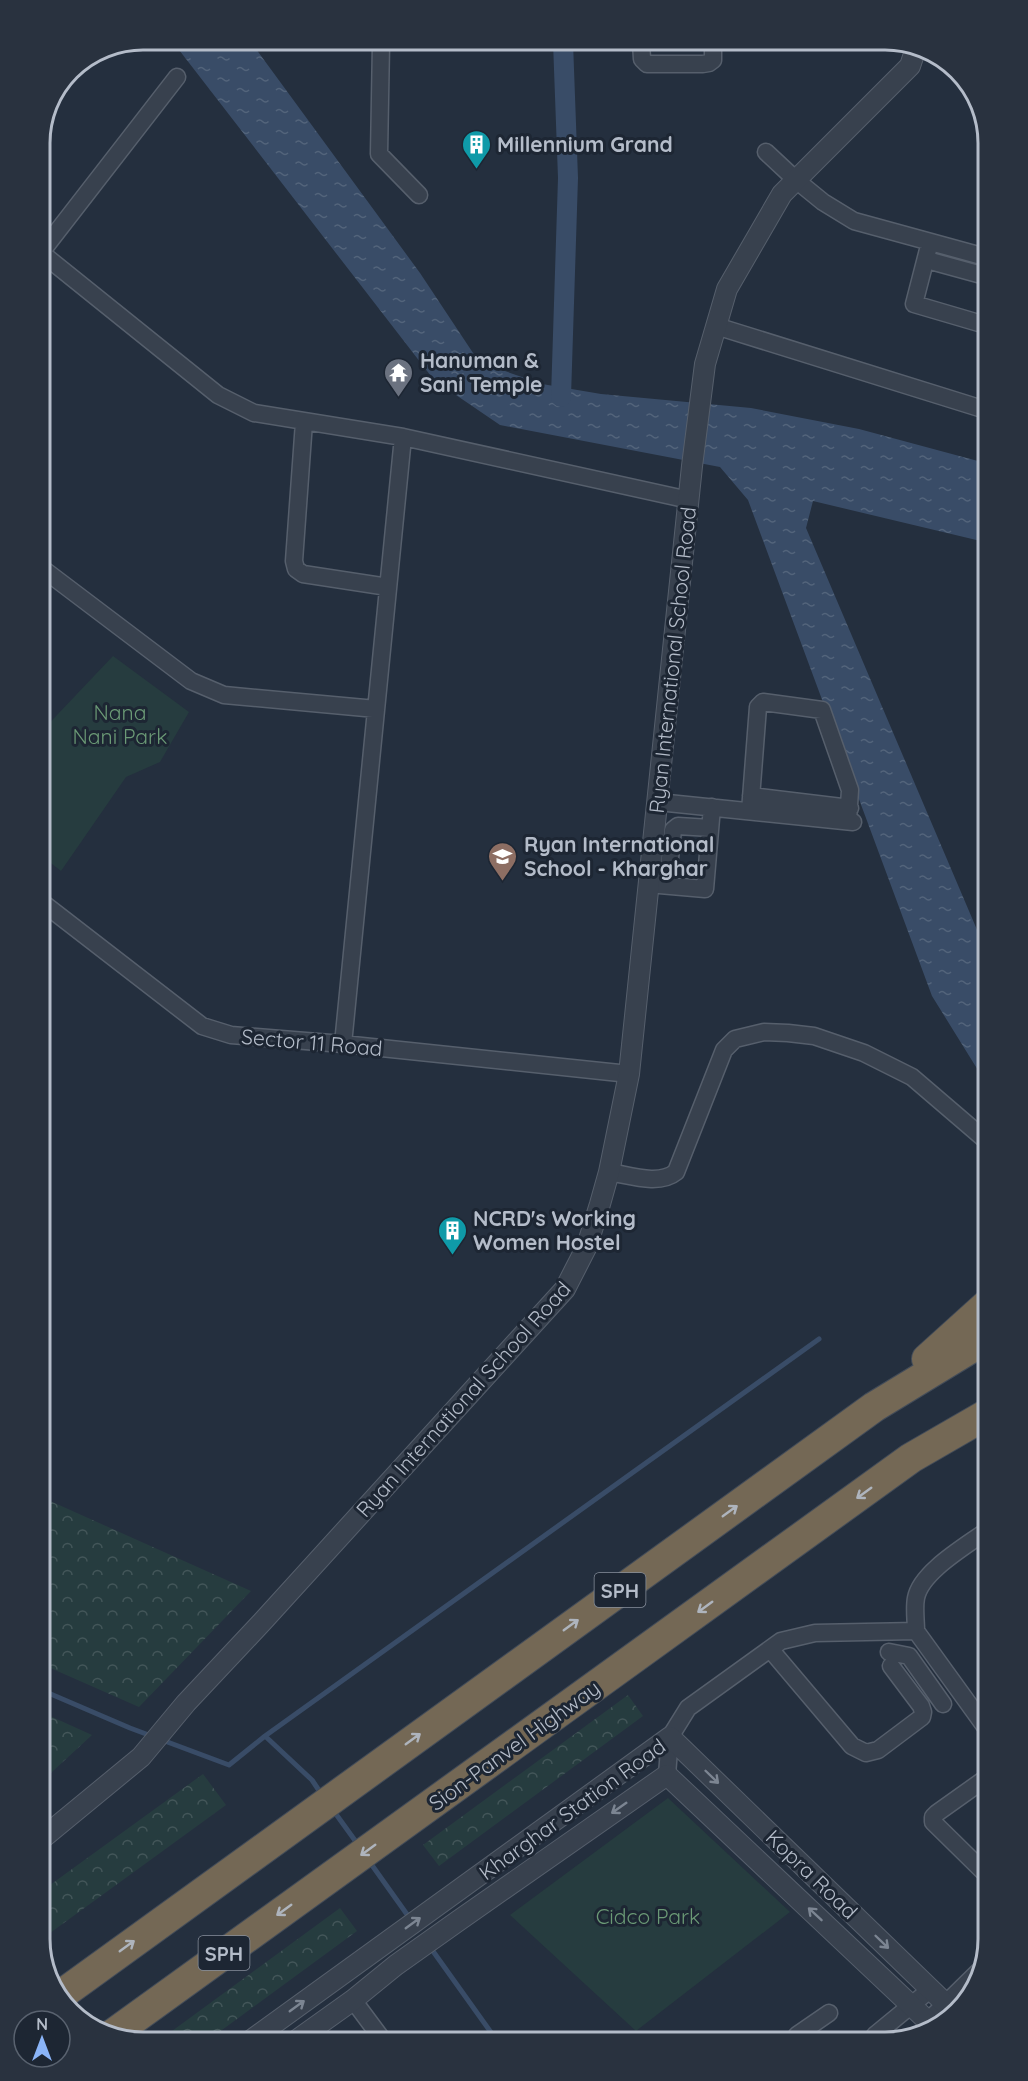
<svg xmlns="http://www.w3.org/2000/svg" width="1028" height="2081" font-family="Quicksand,sans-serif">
<defs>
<pattern id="forest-crowns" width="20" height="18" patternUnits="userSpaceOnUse" patternTransform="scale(1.5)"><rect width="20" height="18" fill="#263c3f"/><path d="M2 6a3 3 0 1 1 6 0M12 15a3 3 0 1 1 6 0" fill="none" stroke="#435659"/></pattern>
<pattern id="water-ripples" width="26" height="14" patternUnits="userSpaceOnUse" patternTransform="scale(1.5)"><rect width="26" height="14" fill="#394c67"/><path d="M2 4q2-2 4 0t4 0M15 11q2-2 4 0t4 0" fill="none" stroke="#53647b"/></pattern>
</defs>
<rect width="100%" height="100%" fill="#242f3e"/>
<!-- forest -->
<path fill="url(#forest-crowns)" d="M39 1496 251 1591 139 1707 39 1663Z
M628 1695 643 1716 439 1866 423 1845Z
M39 1711 92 1735 39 1784Z
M203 1774 226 1805 39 1941V1893Z
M340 1908 357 1931 207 2041 157 2042Z"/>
<!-- park -->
<path fill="#263c3f" d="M113 656 189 712 160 762 126 777 61 871 39 854V734Z
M668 1798 790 1912 636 2031 510 1915Z"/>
<!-- water -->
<path fill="url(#water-ripples)" d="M253 45 420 273 479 362 542 384 601 394 751 408 859 429 989 464V543L813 501 806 528 989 958V1078L981 1075 932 996 748 500 720 467 500 425 434 380 176 46Z"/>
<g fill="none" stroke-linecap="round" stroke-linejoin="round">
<!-- stream -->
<path stroke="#394c67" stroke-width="5" d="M39 1689 130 1728 229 1765 265 1736 312 1780 322 1795
M265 1736 819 1339
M333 1810 359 1846
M369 1861 411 1920
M430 1947 495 2038"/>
<!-- canal -->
<path stroke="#394c67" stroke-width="20" d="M561 397 568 178 563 42"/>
<defs>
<path id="minor" d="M641 42 642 59 647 64H703L709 63 713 60V41
M381 44 379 154 419 195
M766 152 796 180 823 202 854 221 989 258
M930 242 914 304 989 326
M39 251 218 395 254 413 403 437 689 500
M39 255 177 77
M927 260 989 277
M716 326 989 411
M304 422 294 561 296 569 303 574 388 587
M39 566 191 681 224 695 376 709
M751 796 850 808
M658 802 853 822
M750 811 758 707 763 702 822 710 850 790 848 821
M648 884 705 889 712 807
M667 886 673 830 678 826 710 828
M39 900 202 1026 231 1035 343 1044 629 1074
M343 1044 403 437
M609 1172C629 1175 659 1186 676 1172L724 1050 735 1039 764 1032 788 1033 814 1036 864 1053 912 1077 989 1143
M770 1649 852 1746 866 1753 878 1750 922 1717 923 1712 921 1706 891 1666
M889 1652 909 1656 943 1704
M989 1732 916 1631C916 1621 914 1608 916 1598 921 1571 968 1545 989 1529
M667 1775 670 1737 688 1708 781 1641 815 1633 916 1631
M989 1877 933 1822V1817L937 1813 989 1776
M353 2000 382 2039
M928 2021 980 1970
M797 2035 829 2013
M875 2035 931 1989"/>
<path id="tertiary" d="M39 1841 141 1757 186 1703 263 1621 565 1289 587 1246 600 1204 609 1172 629 1074 692 466 705 364 727 289 782 194 910 66 916 48
M297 2040 353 2000 396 1965 458 1921 667 1775 934 2027
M250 2041 670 1737 953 2011"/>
<path id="motorway" d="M927 1359 989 1303
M61 1995 874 1407 989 1337
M113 2034 911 1458 989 1413"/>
</defs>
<!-- minor casing -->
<use href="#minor" stroke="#565f6c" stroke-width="19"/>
<!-- tertiary casing -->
<use href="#tertiary" stroke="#565f6c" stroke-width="22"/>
<!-- motorway casing -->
<use href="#motorway" stroke="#434c59" stroke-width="32"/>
<!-- minor -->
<use href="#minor" stroke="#38414e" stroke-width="16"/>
<!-- tertiary -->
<use href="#tertiary" stroke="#38414e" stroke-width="20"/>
<!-- motorway -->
<use href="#motorway" stroke="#746855" stroke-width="30"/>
</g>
<!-- one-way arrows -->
<defs><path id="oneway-shaft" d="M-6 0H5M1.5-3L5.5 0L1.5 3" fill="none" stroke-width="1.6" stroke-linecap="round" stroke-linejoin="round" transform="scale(1.5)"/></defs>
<g stroke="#aeb4bd">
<use href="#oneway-shaft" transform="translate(864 1493) rotate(144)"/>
<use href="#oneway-shaft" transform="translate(730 1511) rotate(-36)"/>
<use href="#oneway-shaft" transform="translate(705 1607) rotate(144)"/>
<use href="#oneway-shaft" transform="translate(571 1625) rotate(-36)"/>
<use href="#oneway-shaft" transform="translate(413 1739) rotate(-36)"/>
<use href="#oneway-shaft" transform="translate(368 1850) rotate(144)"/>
<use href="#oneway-shaft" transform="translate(284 1910) rotate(144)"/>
<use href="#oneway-shaft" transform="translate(127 1946) rotate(-36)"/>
</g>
<g stroke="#7c8592">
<use href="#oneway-shaft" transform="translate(712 1777) rotate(44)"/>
<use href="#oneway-shaft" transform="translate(619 1808) rotate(145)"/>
<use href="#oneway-shaft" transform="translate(815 1914) rotate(-137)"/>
<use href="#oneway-shaft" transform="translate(413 1923) rotate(-36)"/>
<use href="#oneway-shaft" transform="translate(882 1942) rotate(44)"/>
<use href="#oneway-shaft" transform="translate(297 2006) rotate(-36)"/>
</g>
<!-- icons -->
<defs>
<symbol id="building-pin" viewBox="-11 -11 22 30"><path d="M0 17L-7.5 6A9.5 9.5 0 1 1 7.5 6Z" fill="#0f9aa8" stroke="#1d2633"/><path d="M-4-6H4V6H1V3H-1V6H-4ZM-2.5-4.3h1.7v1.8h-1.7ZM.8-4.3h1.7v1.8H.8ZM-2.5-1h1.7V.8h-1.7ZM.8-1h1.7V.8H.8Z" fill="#fff"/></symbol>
<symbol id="temple-pin" viewBox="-11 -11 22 30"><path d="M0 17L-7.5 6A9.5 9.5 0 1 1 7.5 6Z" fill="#6b7280" stroke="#1d2633"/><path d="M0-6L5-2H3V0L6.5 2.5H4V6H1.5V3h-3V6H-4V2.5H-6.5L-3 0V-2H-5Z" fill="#fff"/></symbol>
<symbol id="school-pin" viewBox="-11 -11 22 30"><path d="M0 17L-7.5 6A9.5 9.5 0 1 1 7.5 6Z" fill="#8d6e63" stroke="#1d2633"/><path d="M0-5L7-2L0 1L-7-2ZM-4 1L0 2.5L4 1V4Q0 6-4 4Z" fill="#fff"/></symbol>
</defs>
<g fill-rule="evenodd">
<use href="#building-pin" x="460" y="128" width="33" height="45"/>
<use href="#temple-pin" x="382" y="356" width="33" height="45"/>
<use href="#school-pin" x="486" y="840" width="33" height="45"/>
<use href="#building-pin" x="436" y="1214" width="33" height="45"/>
</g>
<g text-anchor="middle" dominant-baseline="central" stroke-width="6" stroke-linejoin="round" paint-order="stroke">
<!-- shield labels -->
<g fill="#1d2633" stroke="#878f9c" stroke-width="1.5">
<rect x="594.5" y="1573" width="51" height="34" rx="4.5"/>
<rect x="198.5" y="1936" width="51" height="34" rx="4.5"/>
</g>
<g font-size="20" font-weight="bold" fill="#b4bcc9">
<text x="620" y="1590">SPH</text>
<text x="224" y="1953">SPH</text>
</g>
<!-- poi labels -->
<g font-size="21" font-weight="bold" fill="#b4bcc9" stroke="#1d2633" text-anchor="start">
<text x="497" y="144">Millennium Grand</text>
<text x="420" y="360">Hanuman &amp;<tspan x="420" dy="24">Sani Temple</tspan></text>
<text x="524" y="844">Ryan International<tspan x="524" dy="24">School - Kharghar</tspan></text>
<text x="473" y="1218">NCRD's Working<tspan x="473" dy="24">Women Hostel</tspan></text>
</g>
<!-- street labels -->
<g font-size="21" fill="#b4bcc9" stroke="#1d2633">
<text transform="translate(672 660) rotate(-84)">Ryan International School Road</text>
<text transform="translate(312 1042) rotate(5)">Sector 11 Road</text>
<text transform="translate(463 1399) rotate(-48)">Ryan International School Road</text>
<text transform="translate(514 1745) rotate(-36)">Sion-Panvel Highway</text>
<text transform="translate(572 1809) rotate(-36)">Kharghar Station Road</text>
<text transform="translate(812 1874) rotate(44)">Kopra Road</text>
</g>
<!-- park labels -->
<g font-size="21" fill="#6b9a76" stroke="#1d2633">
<text x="120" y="712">Nana<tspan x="120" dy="24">Nani Park</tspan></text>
<text x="648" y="1916">Cidco Park</text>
</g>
</g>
<!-- crop -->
<path d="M0 0H1028V2081H0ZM143 50H885A93 93 0 0 1 978 143V1939A93 93 0 0 1 885 2032H143A93 93 0 0 1 50 1939V143A93 93 0 0 1 143 50Z" fill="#29323f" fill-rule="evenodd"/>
<path fill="none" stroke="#b4bcc9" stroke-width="3" d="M143 50H885A93 93 0 0 1 978 143V1939A93 93 0 0 1 885 2032H143A93 93 0 0 1 50 1939V143A93 93 0 0 1 143 50Z"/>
<!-- north arrow -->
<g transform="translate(42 2039)"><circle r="28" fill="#1d2633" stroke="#59626f" stroke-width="1.5"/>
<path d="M0-4.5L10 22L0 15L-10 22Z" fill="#8ab4f8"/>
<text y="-9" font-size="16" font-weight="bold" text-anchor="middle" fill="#b4bcc9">N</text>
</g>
</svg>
